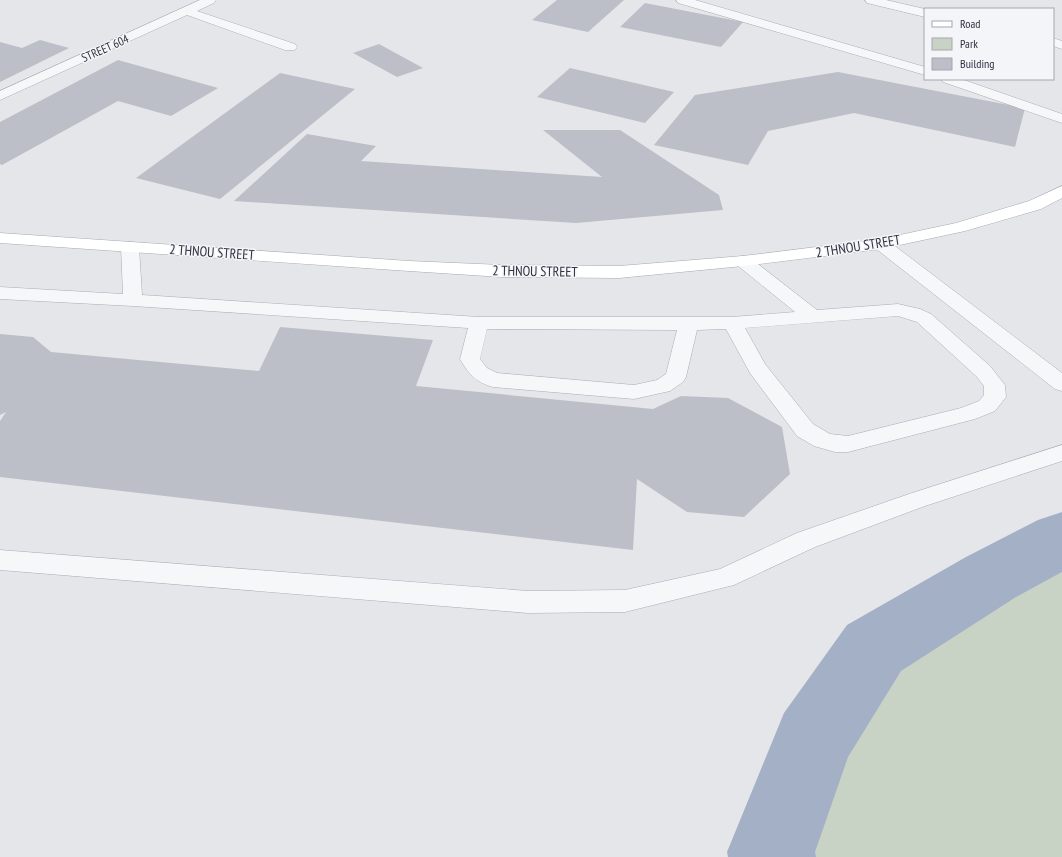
<svg xmlns="http://www.w3.org/2000/svg" width="1062" height="857" font-family="'PT Sans Narrow',sans-serif">
<rect width="100%" height="100%" fill="#e4e6ea"/>
<!-- green -->
<path fill="#c8d3c6" d="M1062 539V857H772L771 852 813 740 874 648 991 577Z"/>
<g fill="none" stroke-linecap="round" stroke-linejoin="round">
<!-- river -->
<path fill="#a3b0c6" fill-rule="evenodd" d="M1062 512V572L1016 597 901 671 848 757 815 852 816 857H728L727 852 784 713 847 625 966 557 1038 520Z"/>
</g>
<!-- building -->
<path fill="#bcbfc7" d="M557 0H624L588 32 532 20Z
M645 3 743 22 721 47 620 27Z
M40 40 69 48 0 82V42L22 48Z
M379 44 423 68 397 77 353 53Z
M118 60 218 88 171 116 118 101 2 165 0 164V122Z
M570 68 674 92 645 123 537 97Z
M838 72 1025 108 1015 147 854 113 768 131 748 165 654 145 695 95Z
M280 73 355 89 220 199 136 178Z
M543 130H620L719 195 723 210 576 223 234 201 307 134 376 146 361 161 602 177Z
M280 327 433 340 416 386 653 409 681 396 728 398 782 427 790 474 744 517 687 512 637 479 633 550 0 477V421L6 412 0 415V334L33 337 51 352 259 371Z"/>
<g fill="none" stroke-linecap="round" stroke-linejoin="round">
<defs>
<path id="minor" d="M200 0H216L214 3 197 11 295 44 297 47 295 50H285L187 15 0 100V91Z
M676 0H695L925 67V75L678 3Z
M865 0H886L925 9V17L867 3Z
M1053 38 1062 41V49L1053 46Z
M941 79H961L1062 114V123L943 82Z
M881 239 887 240 1062 373V391L1055 389 875 248 872 244 875 240Z
M130 242 136 243 139 247 142 295 479 317H732L795 312 737 265 734 261 737 257 743 256 749 257 817 310 898 304 920 309 931 314 990 366 1005 385 1006 397 995 411 975 419 848 452H835L814 446 797 436 750 373 726 329 697 330 686 377 683 382 670 391 634 399 493 387C475 382 469 374 460 359L468 328 133 306 0 299V287L123 294 121 247 124 243ZM898 316 917 322 976 376 984 386V395L979 401 961 408 848 436 830 434 813 424 765 364 745 328ZM487 329 677 330 666 374 657 380 634 385 497 373 487 368 480 359Z
M1062 445V461L925 506 815 547 734 585 625 612 528 613 0 570V550L528 591 625 590 720 569 797 533 909 494Z"/>
<path id="major" d="M1062 186V198L1041 209 965 231 881 249 743 266 619 278 502 277 409 271 0 243V233L409 261 502 265 619 266 743 256 881 239 956 223 1029 201Z"/>
</defs>
<!-- minor casing -->
<use href="#minor" stroke="#aaacb4" stroke-width="1"/>
<!-- major casing -->
<use href="#major" stroke="#a5a9b5" stroke-width="1"/>
<!-- minor -->
<use href="#minor" fill="#f6f7f9" fill-rule="evenodd"/>
<!-- major -->
<use href="#major" fill="#fff" fill-rule="evenodd"/>
</g>
<g text-anchor="middle" dominant-baseline="central" stroke-width="3" stroke-linejoin="round" paint-order="stroke">
<!-- far-street labels -->
<g font-size="12" fill="#2e3241" stroke="#f4f5f8">
<text transform="translate(105 48) rotate(-24)">STREET 604</text>
</g>
<!-- street labels -->
<g font-size="14" fill="#2e3241" stroke="#f4f5f8">
<text transform="translate(858 246) rotate(-9)">2 THNOU STREET</text>
<text transform="translate(212 252) rotate(4)">2 THNOU STREET</text>
<text transform="translate(535 271) rotate(1)">2 THNOU STREET</text>
</g>
</g>
<!-- legend -->
<rect x="924" y="8" width="130" height="72" fill="#f4f5f8" stroke="#a5a7af"/>
<rect x="932" y="21" width="20" height="6" fill="#ffffff" stroke="#a5a7af"/>
<text x="960" y="28" font-size="12" fill="#2e3241">Road</text>
<rect x="932" y="38" width="20" height="12" fill="#c8d3c6" stroke="#a5a7af"/>
<text x="960" y="48" font-size="12" fill="#2e3241">Park</text>
<rect x="932" y="58" width="20" height="12" fill="#bcbfc7" stroke="#a5a7af"/>
<text x="960" y="68" font-size="12" fill="#2e3241">Building</text>
</svg>
